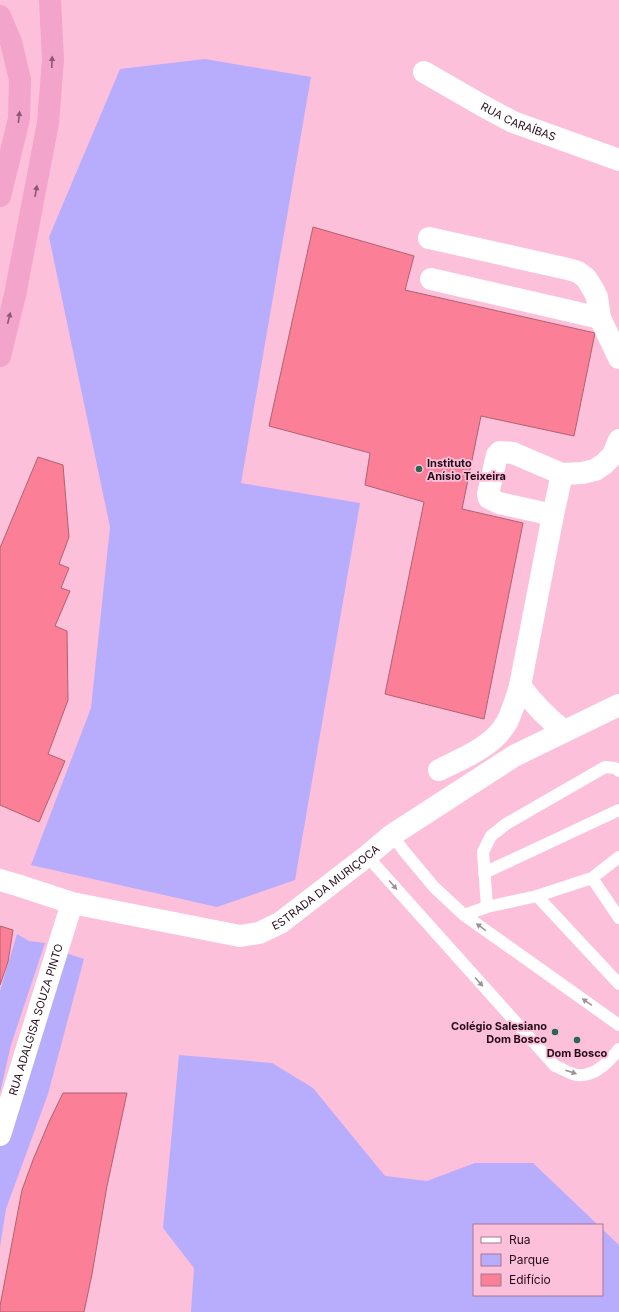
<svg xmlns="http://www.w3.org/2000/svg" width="619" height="1312" font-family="Inter,sans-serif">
<rect width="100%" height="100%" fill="#fcc0db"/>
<!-- green -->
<path fill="#b8acfd" d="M205 59 311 77 241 483 360 503 295 880 217 907 31 865 91 708 110 527 49 237 120 69Z
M17 934 29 941 45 943 11 1045 0 1093V991Z
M66 953 84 959 48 1094 6 1209 0 1247V1140Z
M179 1055 272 1063 313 1088 385 1176 427 1181 475 1163H533L598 1225H474V1295H602V1229L619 1245V1312H191L194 1268 163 1228Z"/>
<!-- building -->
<path fill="#fb7f96" stroke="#ad636f" d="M313 227 414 256 405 290 595 333 574 436 481 416 462 509 523 523 484 719 385 694 424 502 365 485 370 453 269 426Z
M38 457 63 465 69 537 59 564 69 568 61 588 70 591 55 626 67 631 68 700 48 754 65 761 39 822 0 805V548Z
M0 926 13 930 8 962 0 985Z
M63 1093H127L107 1186 92 1274 84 1312H0V1306L22 1190 33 1160 49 1122Z"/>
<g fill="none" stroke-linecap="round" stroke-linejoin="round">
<!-- service -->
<path stroke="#fff" stroke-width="12" d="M392 835 404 851 434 887 464 915 619 1025
M367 856 555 1066C561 1068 567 1072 573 1074 592 1080 609 1062 619 1049
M484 873 619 810
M592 878 619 857
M537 896 619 984
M487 907 483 852 491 836 506 824 605 767 615 768 619 771
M464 915 487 907 537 896 592 878 619 918"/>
<!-- minor -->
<g stroke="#fff" stroke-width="22">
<path id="s1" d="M424 72 483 106 513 122 619 160"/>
<path d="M429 238 568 269 578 272 586 278 593 289 597 297 600 318 619 358"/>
<path d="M431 279 600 318"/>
<path d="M553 515 499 503 489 498 488 494 497 455 500 452 513 453 562 474 582 473 595 470 604 464 613 455 619 440"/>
<path d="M520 686C533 703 547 718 564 731"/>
<path d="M439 770C463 758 493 747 507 722 513 710 516 699 520 686L553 515 562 474"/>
<path id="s2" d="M0 1135 72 903"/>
</g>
<!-- tertiary -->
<path stroke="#fff" stroke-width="22" id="s3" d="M0 880 17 885 72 903 240 936 259 933 280 923 367 856 392 835 514 756 619 705"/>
<!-- trunk -->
<path stroke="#f2a4ca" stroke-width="22" d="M0 16 11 42 20 80 19 119 0 196
M0 356 15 295 48 123 53 60 50 0"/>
</g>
<!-- one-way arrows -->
<defs><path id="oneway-solid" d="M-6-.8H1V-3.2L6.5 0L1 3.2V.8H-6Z"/></defs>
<g fill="#8c5872">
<use href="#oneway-solid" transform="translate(52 62) rotate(-88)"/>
<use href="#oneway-solid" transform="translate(19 117) rotate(-84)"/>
<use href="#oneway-solid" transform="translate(36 191) rotate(-80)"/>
<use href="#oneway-solid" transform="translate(9 318) rotate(-76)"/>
</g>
<g fill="#9d9298">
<use href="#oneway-solid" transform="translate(393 885) rotate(49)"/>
<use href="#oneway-solid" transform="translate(481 927) rotate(-144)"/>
<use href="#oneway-solid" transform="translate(479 982) rotate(48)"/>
<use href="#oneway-solid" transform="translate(587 1002) rotate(-145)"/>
<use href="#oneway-solid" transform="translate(571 1072) rotate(18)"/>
</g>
<!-- markers -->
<g fill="#286753" stroke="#fcc0db" stroke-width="1.5">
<circle cx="419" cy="469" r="4"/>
<circle cx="555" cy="1032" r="4"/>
<circle cx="577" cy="1040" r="4"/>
</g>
<g text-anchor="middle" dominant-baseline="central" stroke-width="3.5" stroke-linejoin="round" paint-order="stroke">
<!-- street labels -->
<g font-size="11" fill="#260c19" stroke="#fcc0db">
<text stroke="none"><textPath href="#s1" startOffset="107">RUA CARAÍBAS</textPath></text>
<text stroke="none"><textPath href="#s3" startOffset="347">ESTRADA DA MURIÇOCA</textPath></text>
<text stroke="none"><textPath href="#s2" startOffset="121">RUA ADALGISA SOUZA PINTO</textPath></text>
</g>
<!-- poi labels -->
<g font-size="11" font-weight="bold" fill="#260c19" stroke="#fcc0db" text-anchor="start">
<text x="427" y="463">Instituto<tspan x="427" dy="13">Anísio Teixeira</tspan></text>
<text x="547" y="1026" text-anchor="end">Colégio Salesiano<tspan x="547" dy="13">Dom Bosco</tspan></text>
<text x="577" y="1053" text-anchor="middle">Dom Bosco</text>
</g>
</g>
<!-- legend -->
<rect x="473" y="1224" width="130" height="72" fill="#fcc0db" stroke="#a6788d"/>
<rect x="481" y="1237" width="20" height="6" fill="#ffffff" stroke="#a6788d"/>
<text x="509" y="1244" font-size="12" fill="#260c19">Rua</text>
<rect x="481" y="1254" width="20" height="12" fill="#b8acfd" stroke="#a6788d"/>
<text x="509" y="1264" font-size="12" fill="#260c19">Parque</text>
<rect x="481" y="1274" width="20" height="12" fill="#fb7f96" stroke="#a6788d"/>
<text x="509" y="1284" font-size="12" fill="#260c19">Edifício</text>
</svg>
